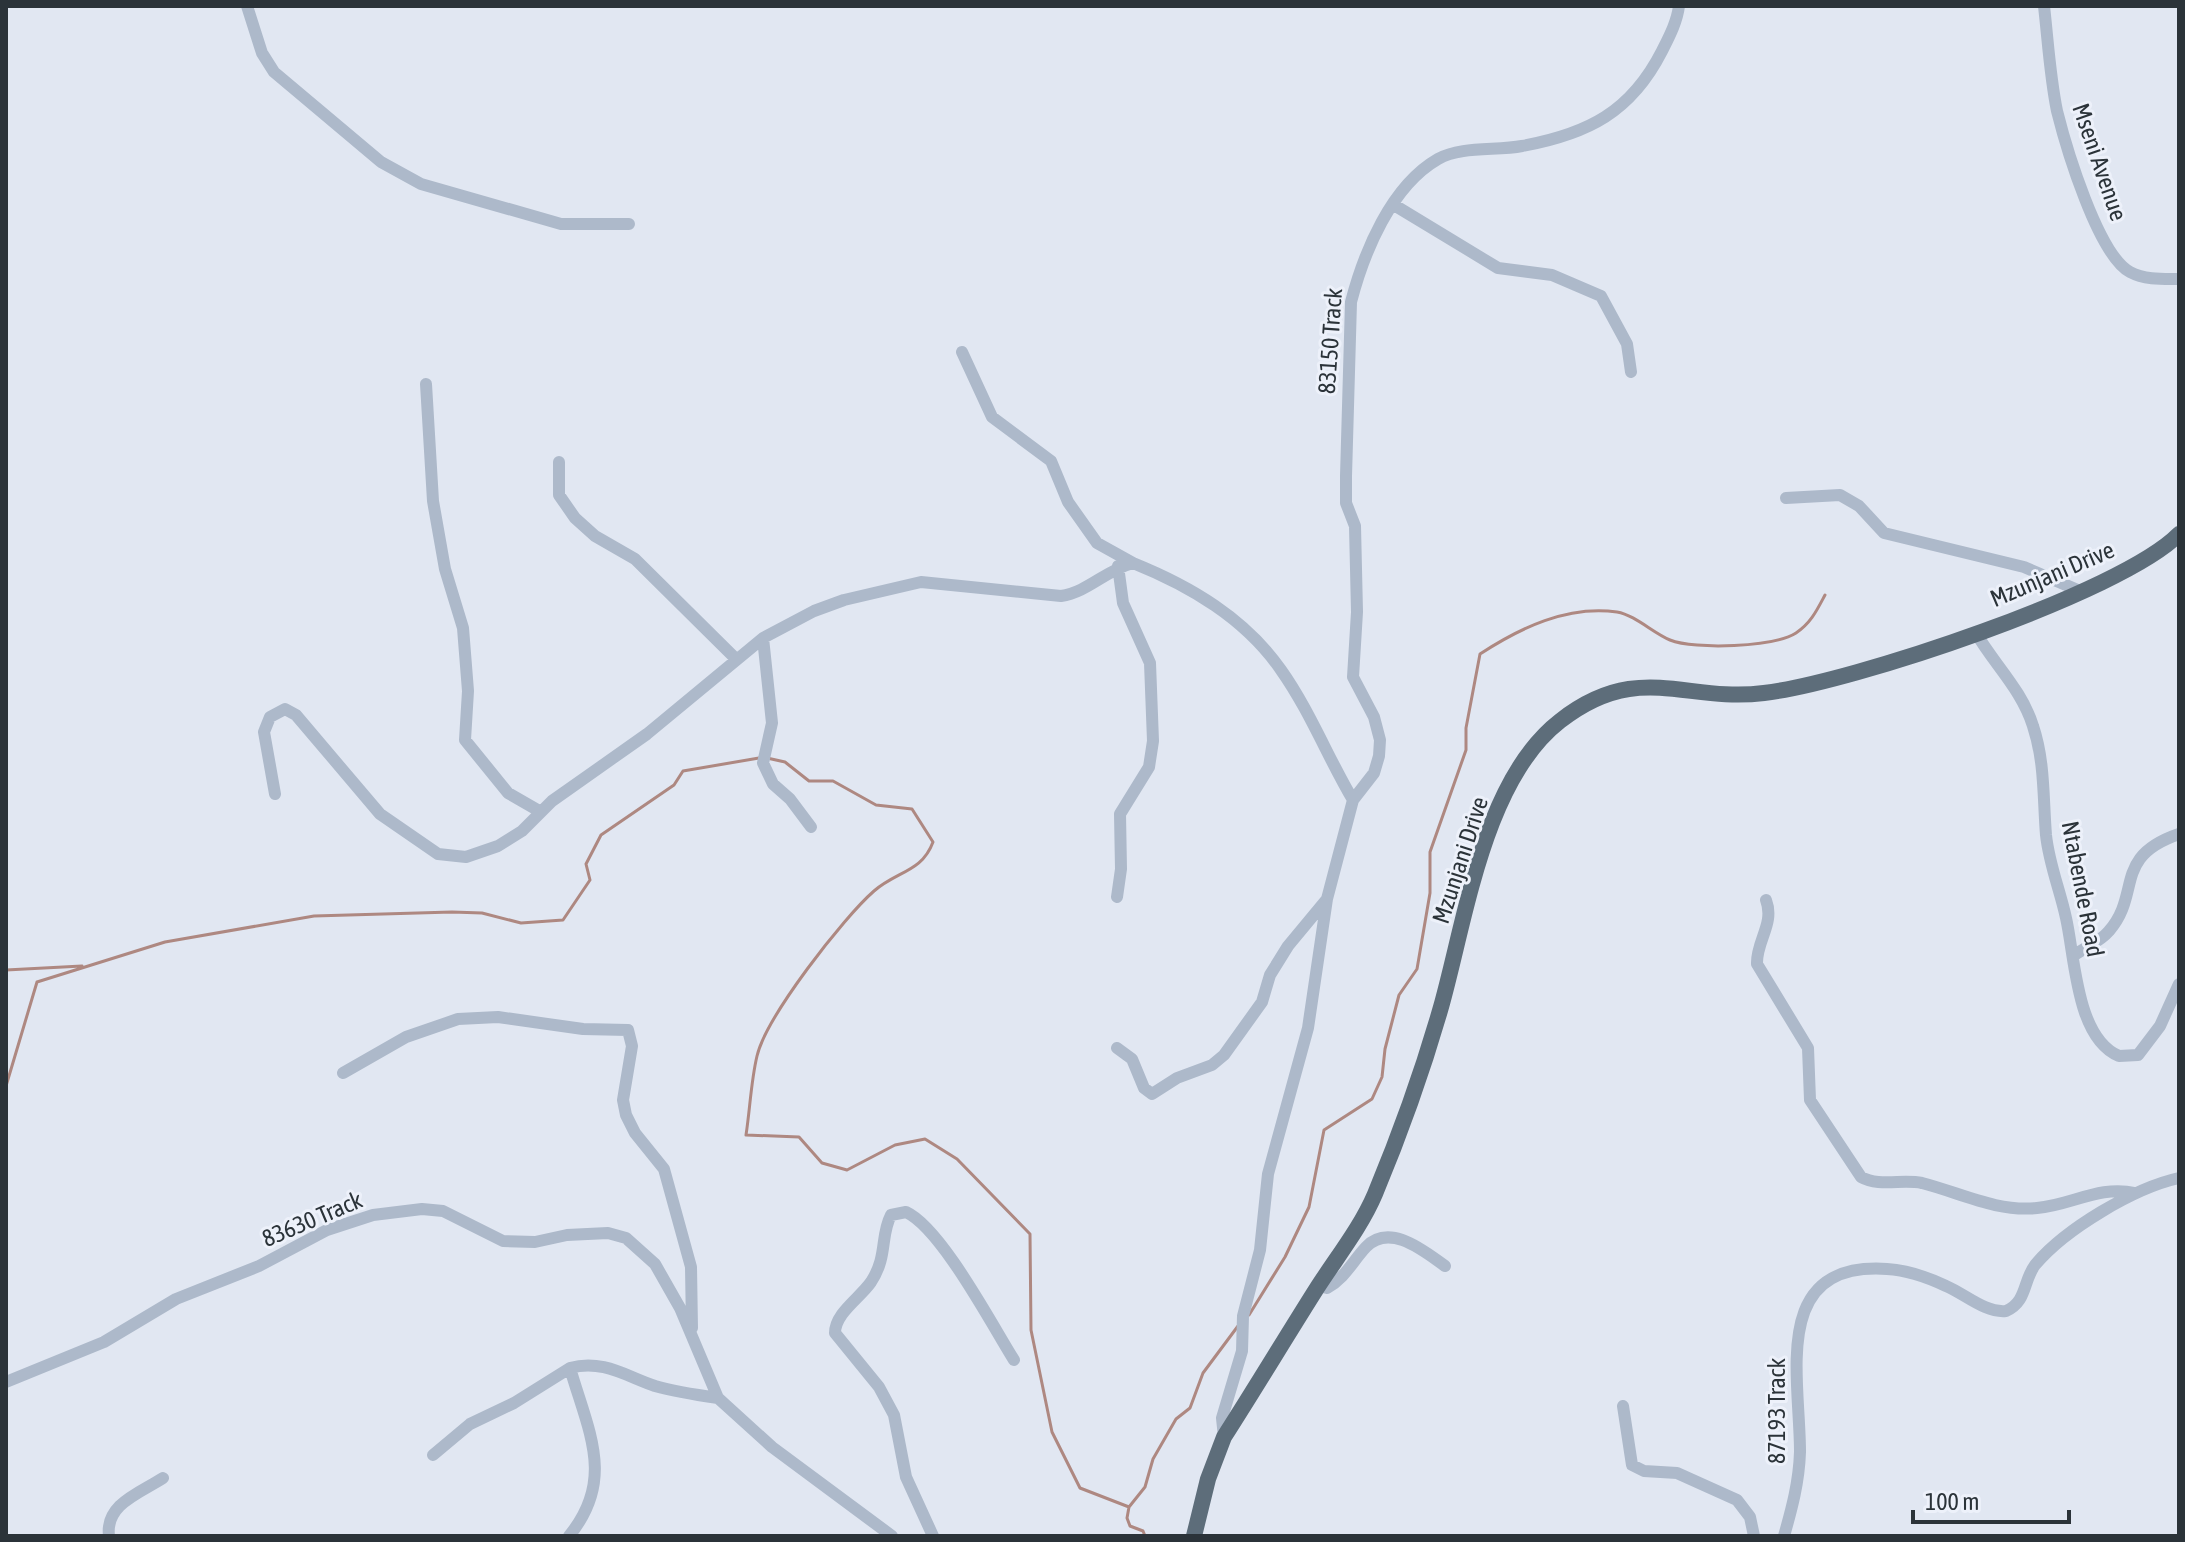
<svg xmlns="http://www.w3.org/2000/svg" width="2185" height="1542" font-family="'Asap Condensed',sans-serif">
<rect width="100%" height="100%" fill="#e1e7f2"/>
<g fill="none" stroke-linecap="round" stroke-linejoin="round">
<!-- stream -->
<path stroke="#ae8881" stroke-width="3" d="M767 758 785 762 809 781H833L876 805 912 809 933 842C922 872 897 871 874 891 843 918 766 1017 757 1056 751 1081 750 1109 746 1135L799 1137 822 1163 847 1170 895 1145 925 1139 957 1159 1030 1234 1031 1330 1052 1432 1080 1488 1129 1507
M6 970 82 966
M6 1086 37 982 165 942 314 916 452 912 482 913 521 923 563 920 590 880 586 864 601 835 674 785 683 771 759 758
M1249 1315 1285 1257 1309 1207 1324 1130 1372 1099 1382 1077 1385 1049 1399 995 1417 969 1430 893V852L1466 750V728L1480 654C1520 628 1567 605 1617 612 1635 615 1653 633 1670 640 1695 650 1774 647 1796 633 1811 623 1817 610 1825 595
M1145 1536 1143 1531 1130 1526 1127 1518 1129 1507 1145 1487 1153 1459 1176 1419 1190 1408 1203 1373 1238 1326"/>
<!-- minor -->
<path stroke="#adb9ca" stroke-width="12" d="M247 6 262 53 274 72 381 162 421 184 561 224H629
M2044 6C2048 41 2050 77 2057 111 2066 147 2098 255 2130 272 2145 280 2163 279 2179 279
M1394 205 1498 268 1552 275 1601 296 1627 344 1631 372
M426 384 433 501 445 569 463 628 468 691 465 740 508 793 541 812
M559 462V495L575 518 595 536 635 559 736 659
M1786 498 1840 495 1859 506 1884 533 2024 567 2080 591
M1133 563C1190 586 1245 618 1281 670 1310 711 1328 758 1353 800
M1976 633C1994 664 2022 690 2033 726 2045 762 2043 798 2046 835 2049 864 2060 890 2066 918 2075 957 2076 1038 2119 1056L2138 1055 2160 1026 2179 984
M763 638 772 723 763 763 773 784 790 799 811 827
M275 794 264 732 270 717 285 709 296 715 380 814 438 854 466 857 498 846 522 831 552 801 647 734 763 638 814 611 844 600 921 582 1061 596C1088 592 1106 570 1133 563L1097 543 1068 502 1051 461 992 417 962 352
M1117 897 1121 869 1120 814 1149 767 1153 741 1150 663 1123 603 1118 566
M1766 900C1775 924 1756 941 1757 964L1808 1048 1810 1100 1861 1177C1879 1187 1902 1179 1922 1183 1961 1193 1996 1212 2037 1208 2072 1205 2099 1185 2135 1193
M2073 956C2084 948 2100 942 2109 931 2142 893 2112 857 2179 834
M1117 1048 1132 1059 1144 1088 1152 1094 1177 1078 1212 1065 1224 1055 1262 1002 1270 975 1288 946 1327 899
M343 1073 406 1037 458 1019 498 1017 583 1029 628 1030 632 1046 623 1100 626 1115 635 1133 664 1169 691 1267 692 1328
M1319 1286 1327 1288C1345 1278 1352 1262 1366 1247 1390 1222 1425 1252 1445 1266
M6 1382 104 1342 176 1299 259 1266 327 1230 373 1215 422 1209 443 1211 503 1241 535 1242 567 1235 608 1233 626 1238 655 1264 680 1308 718 1398 772 1447 892 1536
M1623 1406 1632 1465 1644 1471 1677 1473 1737 1500 1750 1517 1754 1536
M1224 1437 1222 1418 1242 1351 1243 1316 1260 1250 1268 1174 1308 1028 1327 899 1353 800 1374 773 1379 756 1380 740 1374 717 1353 677 1357 612 1355 526 1346 503V476L1351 302C1364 252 1391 186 1438 159 1461 146 1496 151 1522 146 1588 134 1631 112 1662 51 1669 37 1677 22 1679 6
M433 1455 470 1424 514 1403 570 1368
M109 1536C105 1504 140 1493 163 1478
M569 1536C616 1479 588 1431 570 1368 602 1359 626 1376 655 1386 676 1392 697 1395 718 1398
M933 1536 906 1477 894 1415 879 1387 835 1333C835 1313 860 1298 871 1282 888 1256 880 1236 891 1215L906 1212C941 1228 992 1325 1014 1360
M1784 1536C1792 1508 1799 1482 1800 1452 1800 1376 1770 1261 1887 1269 1907 1270 1927 1277 1946 1286 1965 1294 1985 1313 2006 1311 2027 1302 2023 1281 2035 1265 2065 1229 2134 1188 2179 1178"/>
<!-- major -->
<path stroke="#5d6d7a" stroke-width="16" d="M1194 1536 1208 1479 1224 1437C1256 1387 1286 1337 1317 1288 1337 1257 1361 1227 1375 1194 1400 1134 1423 1070 1441 1007 1466 918 1484 780 1560 721 1638 660 1685 703 1764 693 1850 683 2121 593 2179 534"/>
</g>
<g text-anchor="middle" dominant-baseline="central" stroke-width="6" stroke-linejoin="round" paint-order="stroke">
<!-- street labels -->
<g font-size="24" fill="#2b3339" stroke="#edf1fa">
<text transform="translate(2100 162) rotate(71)">Mseni Avenue</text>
<text transform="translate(1330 341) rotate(-86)">83150 Track</text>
<text transform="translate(2052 574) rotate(-23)">Mzunjani Drive</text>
<text transform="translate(1460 860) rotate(-72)">Mzunjani Drive</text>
<text transform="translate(2083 889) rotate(79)">Ntabende Road</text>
<text transform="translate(312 1219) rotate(-23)">83630 Track</text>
<text transform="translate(1776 1411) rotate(-90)">87193 Track</text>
</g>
</g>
<!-- border -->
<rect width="2185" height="1542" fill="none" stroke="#2b3339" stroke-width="16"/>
<!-- scale -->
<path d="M1913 1510v12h156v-12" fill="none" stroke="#2b3339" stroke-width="4"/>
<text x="1925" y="1510" font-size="24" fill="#2b3339" stroke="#edf1fa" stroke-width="6" paint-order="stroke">100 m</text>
</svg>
